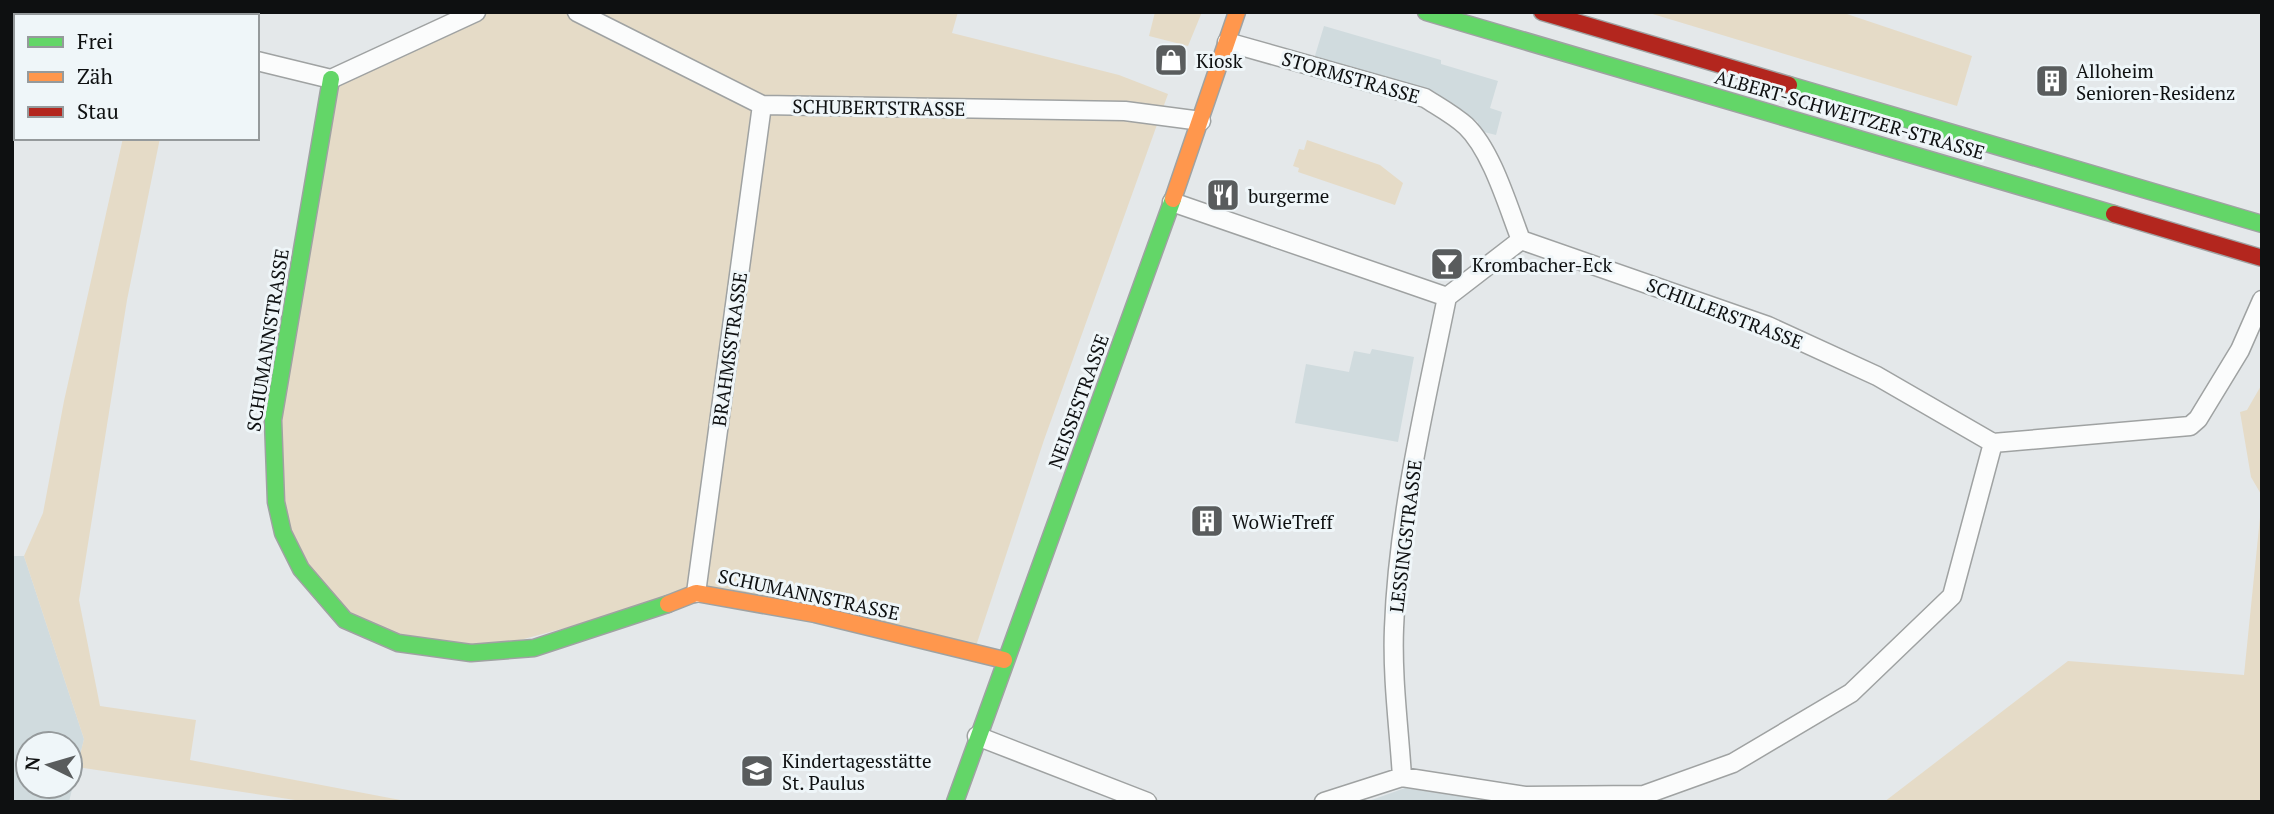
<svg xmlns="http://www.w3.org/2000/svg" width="2274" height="814" font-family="'PT Serif',serif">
<rect width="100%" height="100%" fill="#e4e8ea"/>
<!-- built -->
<path fill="#d0dbde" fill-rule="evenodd" d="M1324 26 1441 60V64L1498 81 1490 108 1502 112 1496 135 1476 130 1478 122 1453 106 1314 59Z
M1372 349 1414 357 1398 442 1295 423 1306 364 1349 372 1354 351 1370 354Z
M12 556H24L84 739 69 802H12ZM28 744H70V786H28Z
M1405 788 1499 802H1366Z"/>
<!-- green -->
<path fill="#e5dbc7" d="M478 12H958L952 33 1119 75 1168 94 1044 440 974 652 696 593 471 653 345 620 283 533 273 420 331 79Z
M1155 12H1202L1188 46 1149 36Z
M1646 12H1841L1972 56 1957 106Z
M123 138H160L127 300 79 600 100 706 196 720 190 760 411 802H308L77 767 84 739 24 556 43 513 64 401Z
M1307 140 1380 165 1403 183 1395 205 1298 172 1299 168 1293 166 1299 149 1304 150Z
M2262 384V496L2251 477 2240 412 2247 410Z
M2262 498V802H1884L2068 661 2244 675Z"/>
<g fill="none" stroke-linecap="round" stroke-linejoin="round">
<defs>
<path id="street" d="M46 12 61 16
M577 12 762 105 1125 111 1201 121
M12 30 16 20
M1227 42 1425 98C1439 107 1454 115 1466 126 1492 151 1508 207 1521 240
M257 61 331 79 476 12
M1172 202 1447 297 1521 240 1768 326 1877 376 1993 443 2190 426 2198 419 2240 350 2262 300
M696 593 762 105
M977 736 1147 802
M1402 777C1399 728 1392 678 1394 628 1398 516 1425 406 1447 297
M1324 802 1402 777 1525 796 1644 795 1733 763 1851 693 1952 596 1993 443"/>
<path id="fast" d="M1426 12 2114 214
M331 79 273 420 276 502 283 533 301 569 345 620 398 643 471 653 534 648 668 604
M1789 85 2262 224
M955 802 1173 199"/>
<path id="slow" d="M1173 199 1237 12
M668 604 696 593 815 614 1004 660"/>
<path id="jam" d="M1542 12 1789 85
M2114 214 2262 258"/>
</defs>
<!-- street casing -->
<use href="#street" stroke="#9fa2a2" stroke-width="21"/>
<!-- fast casing -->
<use href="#fast" stroke="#9fa2a2" stroke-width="19"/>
<!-- slow casing -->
<use href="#slow" stroke="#9fa2a2" stroke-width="19"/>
<!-- jam casing -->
<use href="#jam" stroke="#9fa2a2" stroke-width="19"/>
<!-- street -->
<use href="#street" stroke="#fbfcfc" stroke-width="18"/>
<!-- fast -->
<use href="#fast" stroke="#63d668" stroke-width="16"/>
<!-- slow -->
<use href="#slow" stroke="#ff974d" stroke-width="16"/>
<!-- jam -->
<use href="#jam" stroke="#b3261e" stroke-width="16"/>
</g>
<!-- icons -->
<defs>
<symbol id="shop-square" viewBox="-11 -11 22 22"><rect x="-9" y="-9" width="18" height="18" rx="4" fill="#595c5d" stroke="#eff6f9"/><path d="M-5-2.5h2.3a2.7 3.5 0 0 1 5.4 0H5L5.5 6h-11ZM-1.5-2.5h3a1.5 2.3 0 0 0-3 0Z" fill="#fff"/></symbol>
<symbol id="building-square" viewBox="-11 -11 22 22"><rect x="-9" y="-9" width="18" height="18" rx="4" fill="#595c5d" stroke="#eff6f9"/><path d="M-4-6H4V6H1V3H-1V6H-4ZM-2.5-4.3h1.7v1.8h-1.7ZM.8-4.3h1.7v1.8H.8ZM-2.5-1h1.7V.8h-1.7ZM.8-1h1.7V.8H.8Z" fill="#fff"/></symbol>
<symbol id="restaurant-square" viewBox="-11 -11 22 22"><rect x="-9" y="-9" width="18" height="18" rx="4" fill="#595c5d" stroke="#eff6f9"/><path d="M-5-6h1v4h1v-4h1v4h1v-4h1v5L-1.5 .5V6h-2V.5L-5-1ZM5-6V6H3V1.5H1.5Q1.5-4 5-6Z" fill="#fff"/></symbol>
<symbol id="bar-square" viewBox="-11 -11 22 22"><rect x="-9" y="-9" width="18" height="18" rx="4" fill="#595c5d" stroke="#eff6f9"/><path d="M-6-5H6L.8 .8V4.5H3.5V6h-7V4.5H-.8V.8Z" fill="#fff"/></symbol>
<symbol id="school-square" viewBox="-11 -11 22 22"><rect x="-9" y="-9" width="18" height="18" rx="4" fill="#595c5d" stroke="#eff6f9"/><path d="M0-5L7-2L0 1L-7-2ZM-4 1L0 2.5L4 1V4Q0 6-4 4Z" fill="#fff"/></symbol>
</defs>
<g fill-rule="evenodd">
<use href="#shop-square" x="1152" y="41" width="38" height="38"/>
<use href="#building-square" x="2033" y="62" width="38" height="38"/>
<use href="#restaurant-square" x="1204" y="176" width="38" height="38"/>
<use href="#bar-square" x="1428" y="245" width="38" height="38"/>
<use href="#building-square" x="1188" y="502" width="38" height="38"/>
<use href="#school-square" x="738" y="752" width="38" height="38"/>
</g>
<g text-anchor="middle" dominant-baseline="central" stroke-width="6" stroke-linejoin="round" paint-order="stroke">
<!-- poi labels -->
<g font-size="19" fill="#0e1011" stroke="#eff6f9" text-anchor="start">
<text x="1196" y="60">Kiosk</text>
<text x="2076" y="70">Alloheim<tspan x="2076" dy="22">Senioren-Residenz</tspan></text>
<text x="1248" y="195">burgerme</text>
<text x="1472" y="264">Krombacher-Eck</text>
<text x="1232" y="521">WoWieTreff</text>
<text x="782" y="760">Kindertagesstätte<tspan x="782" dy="22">St. Paulus</tspan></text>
</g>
<!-- street labels -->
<g font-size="19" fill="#0e1011" stroke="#eff6f9">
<text transform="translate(1351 77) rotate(16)">STORMSTRASSE</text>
<text transform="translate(879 107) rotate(1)">SCHUBERTSTRASSE</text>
<text transform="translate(1850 114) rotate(16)">ALBERT-SCHWEITZER-STRASSE</text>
<text transform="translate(1725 313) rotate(21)">SCHILLERSTRASSE</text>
<text transform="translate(267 340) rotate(-81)">SCHUMANNSTRASSE</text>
<text transform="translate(729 349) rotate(-82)">BRAHMSSTRASSE</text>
<text transform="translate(1078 401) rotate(-70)">NEISSESTRASSE</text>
<text transform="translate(1405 536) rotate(-83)">LESSINGSTRASSE</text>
<text transform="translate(809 594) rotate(12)">SCHUMANNSTRASSE</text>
</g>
</g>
<!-- border -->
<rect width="2274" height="814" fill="none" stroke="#0e1011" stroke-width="28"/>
<!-- legend -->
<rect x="14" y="14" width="245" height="126" fill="#eff6f9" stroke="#959a9c" stroke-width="2"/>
<rect x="28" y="37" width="35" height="10" fill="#63d668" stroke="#959a9c" stroke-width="2"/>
<text x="77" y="49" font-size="21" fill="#0e1011">Frei</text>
<rect x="28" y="72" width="35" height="10" fill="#ff974d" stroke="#959a9c" stroke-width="2"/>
<text x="77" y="84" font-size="21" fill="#0e1011">Zäh</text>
<rect x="28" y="107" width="35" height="10" fill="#b3261e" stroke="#959a9c" stroke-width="2"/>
<text x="77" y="119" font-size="21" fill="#0e1011">Stau</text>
<!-- north arrow -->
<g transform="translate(49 765) rotate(275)"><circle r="33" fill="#eff6f9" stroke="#959a9c" stroke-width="2"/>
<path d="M0-5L12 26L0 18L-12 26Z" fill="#595c5d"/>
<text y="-10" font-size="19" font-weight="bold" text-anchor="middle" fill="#0e1011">N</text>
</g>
</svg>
